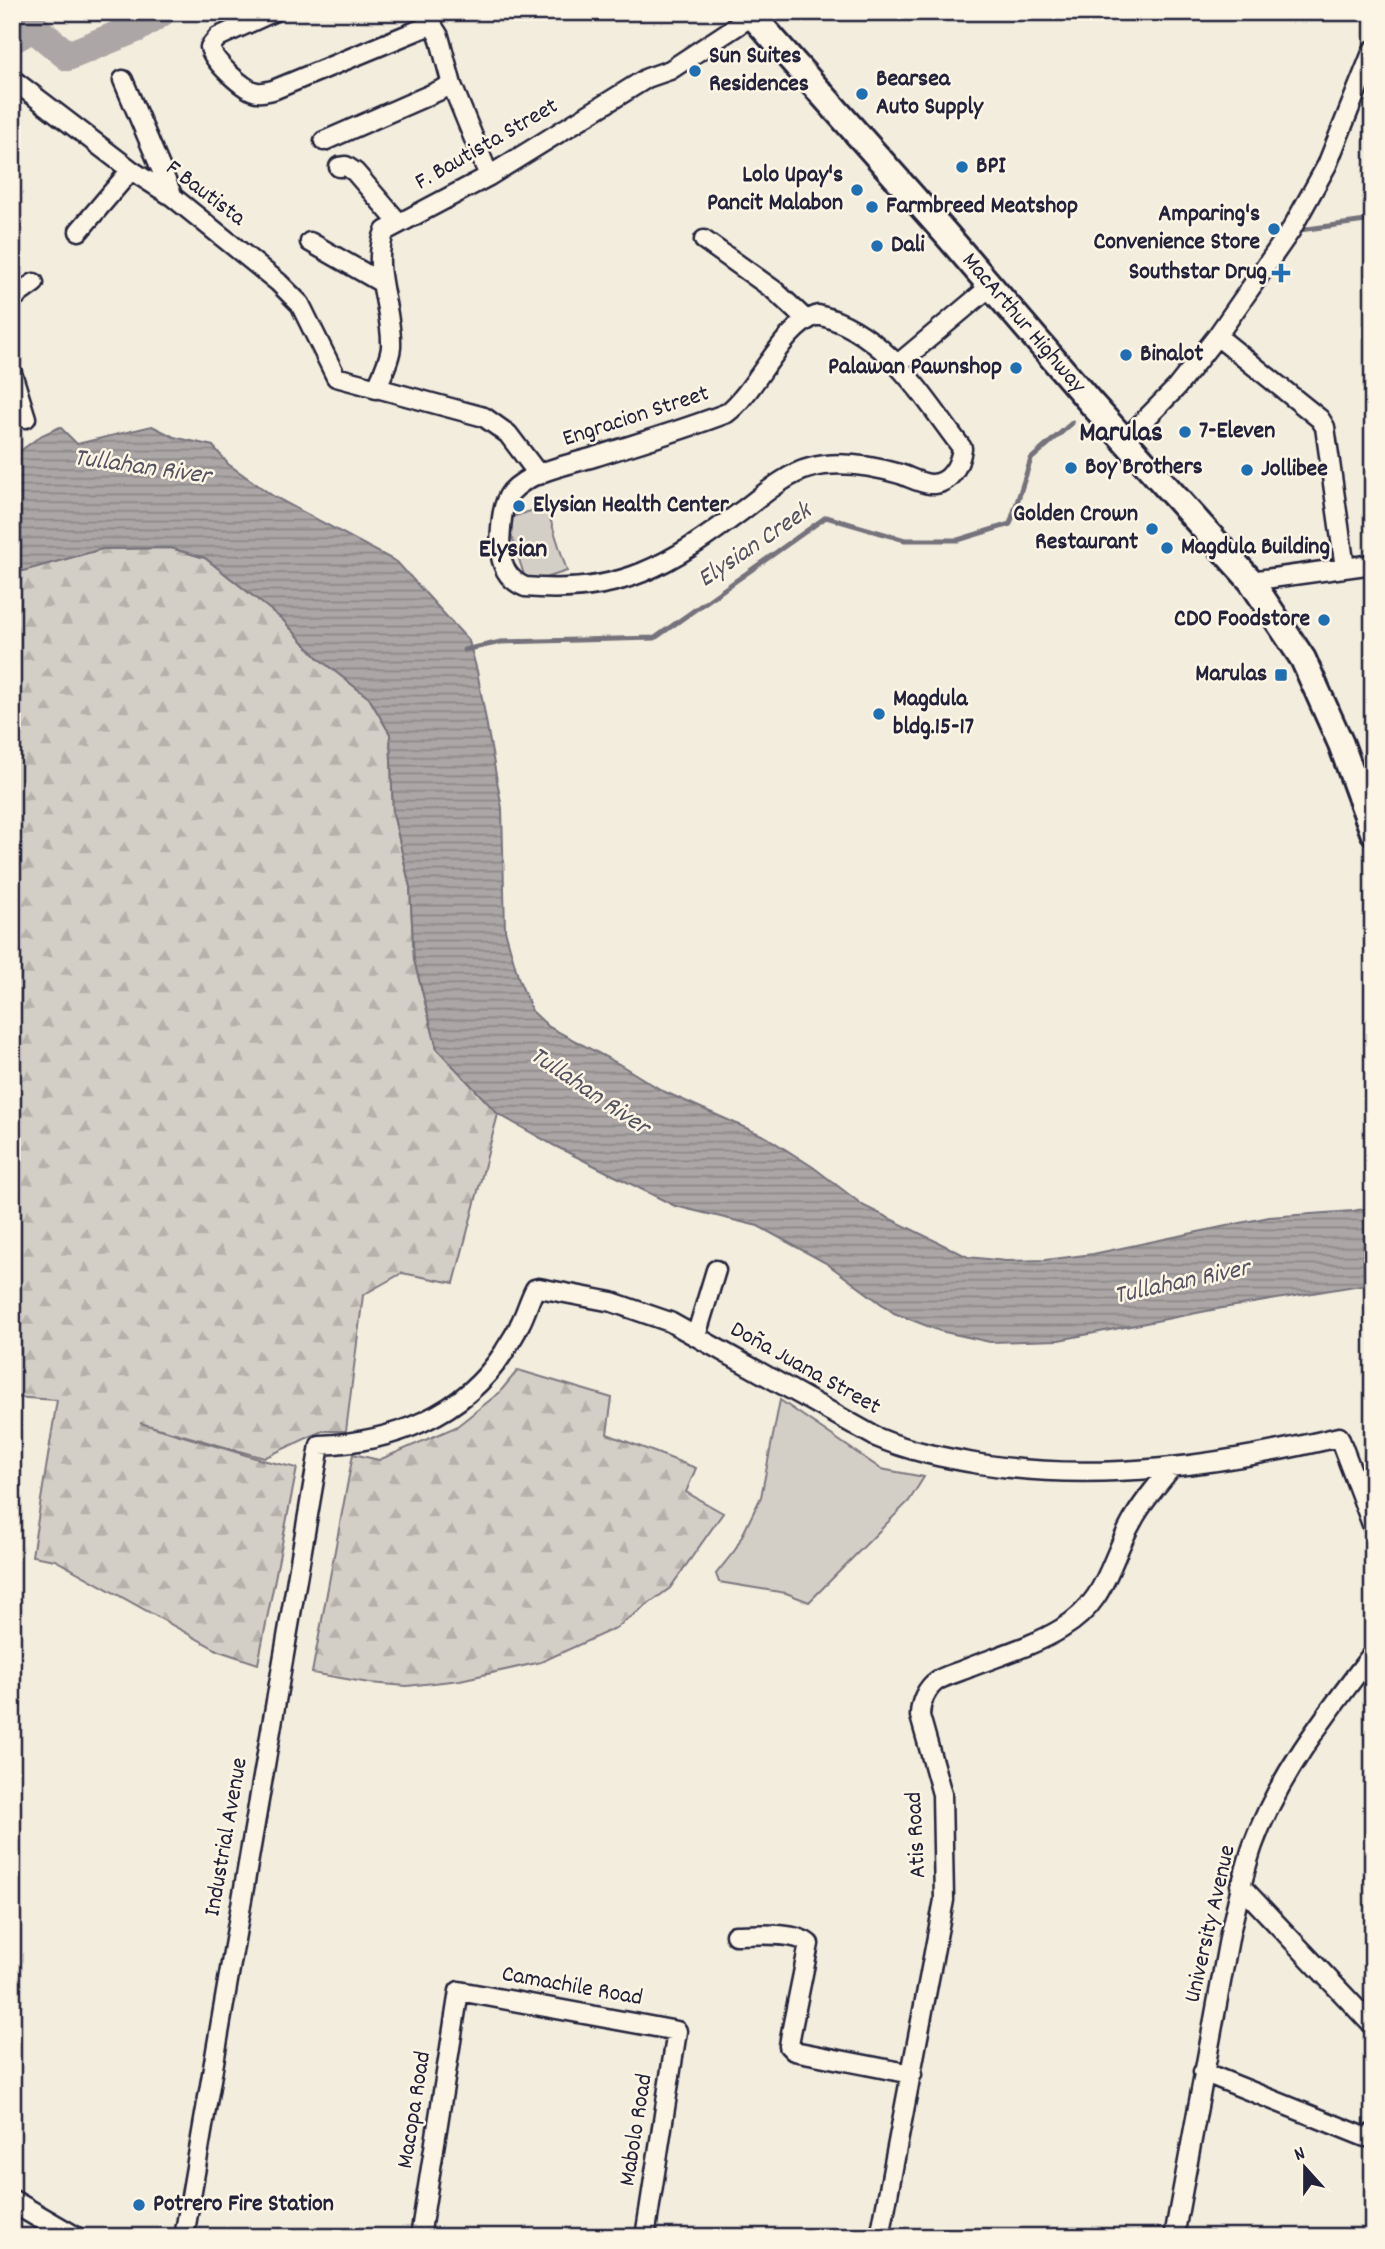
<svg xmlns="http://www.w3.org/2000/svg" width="1385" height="2249" font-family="Dekko,sans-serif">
<defs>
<pattern id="forest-firs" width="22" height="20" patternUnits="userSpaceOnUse" patternTransform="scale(1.75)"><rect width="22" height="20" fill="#d4cfc6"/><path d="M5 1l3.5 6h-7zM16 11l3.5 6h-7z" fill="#b6b1ab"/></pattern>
<pattern id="water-rules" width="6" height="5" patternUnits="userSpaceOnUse" patternTransform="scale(1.75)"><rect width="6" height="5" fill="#aca7a6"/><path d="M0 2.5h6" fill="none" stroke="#8c8888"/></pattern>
</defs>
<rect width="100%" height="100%" fill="#f3edde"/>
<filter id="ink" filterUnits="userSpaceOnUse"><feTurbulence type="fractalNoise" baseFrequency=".0143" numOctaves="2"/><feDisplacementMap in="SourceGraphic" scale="14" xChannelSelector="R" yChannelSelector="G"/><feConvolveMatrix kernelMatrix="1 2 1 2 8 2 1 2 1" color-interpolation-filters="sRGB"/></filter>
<g filter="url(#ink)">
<!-- grass -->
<path fill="#d4cfc6" stroke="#7b7880" stroke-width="2" d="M546 506 567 571 527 584 506 519Z
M780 1400 881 1469 924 1477 909 1501 809 1602 786 1593 719 1582 716 1574 735 1550 761 1497Z"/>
<!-- forest -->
<path fill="url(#forest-firs)" stroke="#7b7880" stroke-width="2" d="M171 548 205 558 269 608 283 620 318 658 369 698 390 734 393 813 410 887 414 960 437 1048 498 1114 454 1283 402 1273 363 1295 346 1431H322L264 1458 140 1423 262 1460 297 1468 258 1664 219 1651 55 1560 32 1556 57 1400 12 1397V574L102 549Z
M518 1370 612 1398 607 1434 696 1468 686 1492 723 1513 670 1588 616 1628 541 1662 460 1680 407 1686 369 1683 312 1673 353 1454 379 1460 456 1427 499 1393Z"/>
<!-- water -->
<path fill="url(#water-rules)" stroke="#75727b" stroke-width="2" d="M152 426 174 437 213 446 228 464 273 496 397 562 469 641 477 671 502 808 505 930 519 980 532 1011 549 1027 619 1064 663 1091 766 1137 813 1167 864 1206 968 1257 1006 1261 1045 1260 1093 1254 1269 1217 1353 1211 1373 1207V1283L1217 1309 1059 1340 990 1342 940 1331 894 1313 826 1263 758 1226 675 1206 555 1146 498 1114 437 1049 414 960 410 887 393 813 390 734 369 698 318 658 283 620 205 558 171 548 102 549 12 574V449L20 451 42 435 60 427 77 444Z"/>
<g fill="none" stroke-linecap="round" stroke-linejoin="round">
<!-- stream -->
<path stroke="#75727b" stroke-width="5" d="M1300 230 1373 220
M464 650 501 642 655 638 826 517 905 540H958L1010 524 1031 459 1072 423"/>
<!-- river -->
<path stroke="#aca7a6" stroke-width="30" d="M12 39 33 27 68 56 136 28 161 12"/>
<defs>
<path id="minor" d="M273 12 218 37 210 47C212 60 243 90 257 92 262 93 268 91 273 90L433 24
M424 12 439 36 452 85 489 176
M12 79 131 170 173 197 278 282 300 304 336 377 484 417 508 434 539 475
M123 80 173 197
M324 141 452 85
M339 167 346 166 355 172 399 223
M79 231 131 170
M704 240 774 290 805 319
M310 242 382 283
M12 299 34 283
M818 315C885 331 923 397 962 448 960 465 950 485 930 484 920 483 909 477 900 474 872 466 839 460 810 468 786 474 763 495 743 510 669 565 620 596 525 587 506 579 500 563 500 544 501 529 501 504 511 492 530 471 568 465 594 457 638 443 683 430 727 413 758 389 782 326 818 315Z
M1217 336 1320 419 1325 427 1345 568
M898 364 991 286
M12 373 26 418
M376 389C381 377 390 360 391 347 393 309 370 268 385 231L489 176 647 78 670 70 752 16
M1125 440 1176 388 1217 336 1291 230 1327 165 1373 50
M1251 581 1373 564
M696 1336 716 1270
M1240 1885 1373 2026
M735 1935C754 1935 795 1931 809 1944L791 2033 789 2046 794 2051 912 2074
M1203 2072 1365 2137H1370L1373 2133
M184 2237 320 1445C392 1442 463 1416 504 1352 509 1343 516 1334 520 1324 526 1313 529 1300 535 1289L539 1288 612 1302 670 1322 876 1437C909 1451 944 1458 980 1464 1101 1483 1220 1465 1339 1437L1373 1527
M420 2237 459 1991 677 2031 645 2237
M880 2237 944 1900 942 1794 920 1716C920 1703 926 1688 938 1680 947 1675 959 1672 968 1668 998 1656 1033 1646 1061 1629 1108 1601 1108 1563 1133 1520 1143 1501 1158 1485 1171 1468
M1174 2237 1230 1933C1237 1904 1243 1874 1253 1845 1279 1774 1328 1712 1373 1653"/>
<path id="major" d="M12 2201 74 2237"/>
<g id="highway">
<path id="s1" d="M749 12 946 234 1091 403 1251 581 1303 659 1341 744 1373 832"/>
</g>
</defs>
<!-- minor casing -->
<use href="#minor" stroke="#22223b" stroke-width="23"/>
<!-- major casing -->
<use href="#major" stroke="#22223b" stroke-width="26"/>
<!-- highway casing -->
<use href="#highway" stroke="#22223b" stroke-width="30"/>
<!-- minor -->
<use href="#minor" stroke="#fcf5e5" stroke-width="18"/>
<!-- major -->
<use href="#major" stroke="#fcf5e5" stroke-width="21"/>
<!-- highway -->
<use href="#highway" stroke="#fcf5e5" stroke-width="24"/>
</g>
</g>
<!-- markers -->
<g fill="#1f6fb2" stroke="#fcf5e5" stroke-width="2.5">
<circle cx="695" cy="71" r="7"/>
<circle cx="862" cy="94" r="7"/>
<circle cx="962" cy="167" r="7"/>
<circle cx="857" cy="190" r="7"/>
<circle cx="872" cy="207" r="7"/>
<circle cx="1274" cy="229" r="7"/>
<circle cx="877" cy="246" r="7"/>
<path d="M1277.5 262.5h7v7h7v7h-7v7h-7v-7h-7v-7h7z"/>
<circle cx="1126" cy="355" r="7"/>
<circle cx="1016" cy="368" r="7"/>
<circle cx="1185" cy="432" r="7"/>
<circle cx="1071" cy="468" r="7"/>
<circle cx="1247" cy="470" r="7"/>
<circle cx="519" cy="506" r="7"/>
<circle cx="1152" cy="529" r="7"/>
<circle cx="1167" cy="548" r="7"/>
<circle cx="1324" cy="620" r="7"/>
<rect x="1274" y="668" width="14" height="14" rx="3.5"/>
<circle cx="879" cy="714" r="7"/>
<circle cx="139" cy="2205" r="7"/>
</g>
<g text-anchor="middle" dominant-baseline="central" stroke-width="5" stroke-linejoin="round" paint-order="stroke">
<!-- poi labels -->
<g font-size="24" font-weight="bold" fill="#22223b" stroke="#fcf5e5" text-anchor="start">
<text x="709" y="57">Sun Suites<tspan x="709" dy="28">Residences</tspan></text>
<text x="876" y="80">Bearsea<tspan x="876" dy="28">Auto Supply</tspan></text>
<text x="976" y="167">BPI</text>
<text x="843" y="176" text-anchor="end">Lolo Upay's<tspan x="843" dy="28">Pancit Malabon</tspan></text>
<text x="886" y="207">Farmbreed Meatshop</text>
<text x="1260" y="215" text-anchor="end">Amparing's<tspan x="1260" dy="28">Convenience Store</tspan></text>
<text x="891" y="246">Dali</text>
<text x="1267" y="273" text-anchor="end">Southstar Drug</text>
<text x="1140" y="355">Binalot</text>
<text x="1002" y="368" text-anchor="end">Palawan Pawnshop</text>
<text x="1199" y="432">7-Eleven</text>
<text x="1085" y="468">Boy Brothers</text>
<text x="1261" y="470">Jollibee</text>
<text x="533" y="506">Elysian Health Center</text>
<text x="1138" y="515" text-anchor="end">Golden Crown<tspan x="1138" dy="28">Restaurant</tspan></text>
<text x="1181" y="548">Magdula Building</text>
<text x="1310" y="620" text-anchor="end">CDO Foodstore</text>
<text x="1267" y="675" text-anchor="end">Marulas</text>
<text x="893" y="700">Magdula<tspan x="893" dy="28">bldg.15-17</tspan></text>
<text x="153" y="2205">Potrero Fire Station</text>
</g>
<!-- street labels -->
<g font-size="24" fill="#22223b" stroke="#fcf5e5">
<text transform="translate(487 145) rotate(-30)">F. Bautista Street</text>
<text transform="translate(205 194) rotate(37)">F Bautista</text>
<text stroke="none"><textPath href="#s1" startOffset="415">MacArthur Highway</textPath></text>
<text transform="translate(636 417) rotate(-18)">Engracion Street</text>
<text transform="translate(805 1369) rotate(29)">Doña Juana Street</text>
<text transform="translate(917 1835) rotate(-93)">Atis Road</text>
<text transform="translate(227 1837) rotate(-80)">Industrial Avenue</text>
<text transform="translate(1211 1924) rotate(-77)">University Avenue</text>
<text transform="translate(572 1987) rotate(10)">Camachile Road</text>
<text transform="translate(415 2110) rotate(-81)">Macopa Road</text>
<text transform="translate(637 2130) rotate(-81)">Mabolo Road</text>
</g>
<!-- water labels -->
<g font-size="26" font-style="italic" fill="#525160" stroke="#fcf5e5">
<text transform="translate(142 468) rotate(8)">Tullahan River</text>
<text transform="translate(755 546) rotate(-34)">Elysian Creek</text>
<text transform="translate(589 1092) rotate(34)">Tullahan River</text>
<text transform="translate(1182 1283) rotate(-12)">Tullahan River</text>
</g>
<!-- neighbourhood labels -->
<g font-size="26" font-weight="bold" fill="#22223b" stroke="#fcf5e5">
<text x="513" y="550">Elysian</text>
</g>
<!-- quarter labels -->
<g font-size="28" font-weight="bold" fill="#22223b" stroke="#fcf5e5">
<text x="1121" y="435">Marulas</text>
</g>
</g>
<!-- margin -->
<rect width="1385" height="2249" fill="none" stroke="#fcf5e5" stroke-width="42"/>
<rect x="21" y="21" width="1343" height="2207" fill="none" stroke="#22223b" stroke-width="2.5" filter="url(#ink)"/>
<!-- north arrow -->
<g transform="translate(1305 2168) rotate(339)" stroke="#fcf5e5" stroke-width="5" paint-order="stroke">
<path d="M0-5L12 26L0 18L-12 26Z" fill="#22223b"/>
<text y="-10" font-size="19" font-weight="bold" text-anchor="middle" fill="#22223b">N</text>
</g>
</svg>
